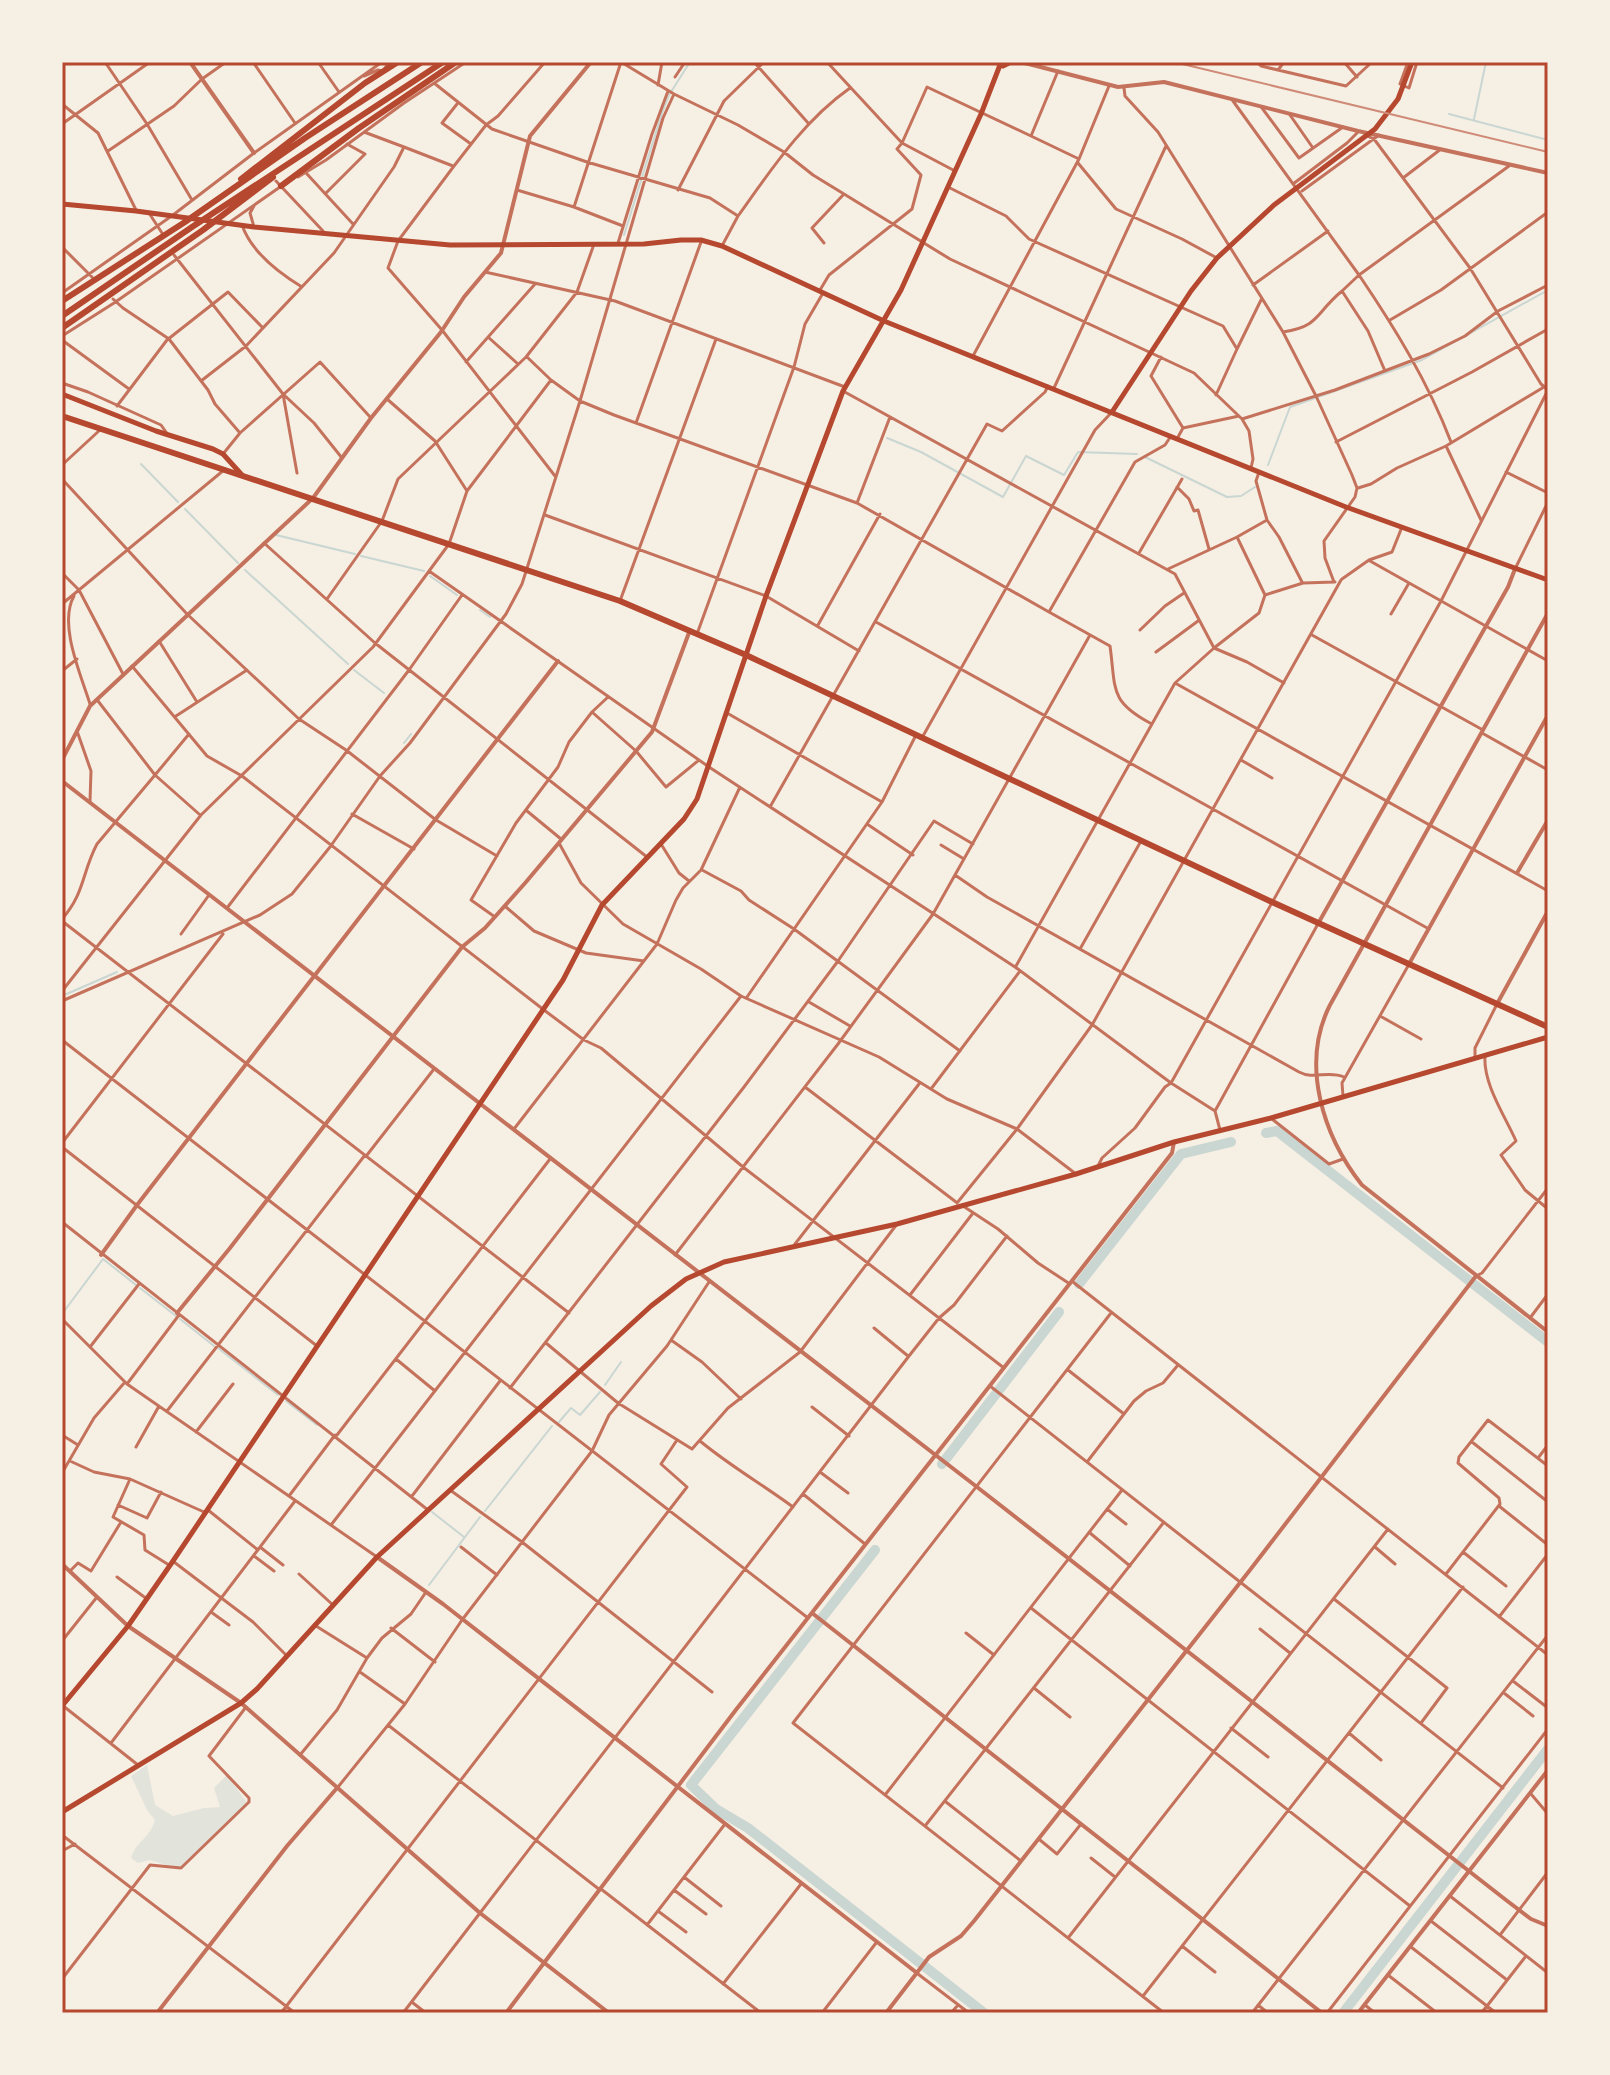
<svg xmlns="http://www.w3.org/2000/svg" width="1610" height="2075" font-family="Georgia,serif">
<rect width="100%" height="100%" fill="#f6efe4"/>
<!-- green -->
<path fill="#e2e4dc" d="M147 1765 155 1805 173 1816 204 1808 220 1807 214 1788 227 1775 248 1804 179 1869 150 1860 138 1863 131 1858C137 1840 149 1840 155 1820L147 1810 131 1776Z"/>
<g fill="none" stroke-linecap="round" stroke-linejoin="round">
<!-- stream -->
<path stroke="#c9d6d2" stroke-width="2" d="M1449 114 1548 140
M1474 119 1486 62
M624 235 662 113 669 95 690 62
M887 438 921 452 1003 497 1026 456 1064 475 1078 452 1137 454
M1145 457 1227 497 1241 496 1255 487
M141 464 178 502
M1268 465 1290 407 1422 360 1548 290
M185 509 238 563
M276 535 355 554
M361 556 424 571
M245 570 348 664
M430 576 457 595
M480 610 490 617
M354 670 384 693
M404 743 411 734
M62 996 117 972
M140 1288 176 1316
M62 1314 103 1259 136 1285
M180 1319 214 1346
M218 1348 278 1395
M605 1385 621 1362
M286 1401 317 1425
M559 1422 571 1408 580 1415 600 1392
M485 1511 552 1426
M432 1512 464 1537
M429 1585 480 1517"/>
<!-- river -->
<path stroke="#c9d6d2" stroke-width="10" d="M1266 1133 1277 1131 1548 1342
M1079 1284 1181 1154 1231 1142
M942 1464 1059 1312
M875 1550 691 1785 716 1809 748 1828 984 2013
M1343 2013 1548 1749"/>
<!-- minor -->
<path stroke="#c5725c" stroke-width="3" d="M105 62 147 124 192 200
M253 62 295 123
M318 62 339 92
M545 62 498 116 486 125 454 166 398 241 388 268 442 330 555 476
M621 62 674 94 738 125 784 152 813 175 950 259 1194 373 1242 419 1249 431 1253 459 1251 468
M754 62 809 124
M827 62 902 143 955 171
M1257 62 1261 66 1346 86 1372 62
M1344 62 1357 77
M1408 62 1400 84 1409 88 1417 62
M1278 70 1284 62
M364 76 378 70 383 71 389 62
M675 77 685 62
M434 83 492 129 587 162 710 198 738 216 723 244
M658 85 662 62
M1124 88 1125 96 1158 132 1283 332 1316 396 1352 475 1357 488 1355 497 1324 541 1325 558 1334 582
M1233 101 1359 275 1509 166
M62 104 98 133 136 210
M457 104 442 123 471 144
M1262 108 1299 158 1343 127
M1290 115 1313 148
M62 124 150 62
M1031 136 1079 159 1109 86
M404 147 453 166
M108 151 174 106 202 79 226 62
M1078 163 1116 209 1182 239 1217 258
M307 174 353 224
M298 177 326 160 404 103 466 62
M1403 178 1441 149
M276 181 323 231
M1293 184 1347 143 1358 132
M948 187 1006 216 1029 239 1223 326 1237 349 1216 395
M517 190 574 207 621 62
M678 190 724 101 764 62
M1302 191 1379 135
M326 193 365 154 347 144
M574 207 623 226
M149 213 162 233
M738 216C771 170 803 121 850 88
M242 225C251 251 279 273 302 287
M254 227 250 213 254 206
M618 243 652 134 668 91
M824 243 812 228 844 194
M62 247 92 277
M174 255 283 394 314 423 342 458
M485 272 615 301 845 387
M1253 285 1328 231
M820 290 829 275 912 209 921 175 897 149 902 143 927 87 1031 136 1058 71
M62 293 173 215 254 153 382 62
M113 299 123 308 169 339 208 390 215 404 240 433
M1390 320 1441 290 1548 212
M1283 332C1321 326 1315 313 1342 291
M62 336 114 303 280 187
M488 337 518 364
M62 340 129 389
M1237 349 1261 300
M973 356 1079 159
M1161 357 1151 376 1183 428
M466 362 535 284
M1385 371 1368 331 1342 291 1359 275C1395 328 1428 382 1451 442
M551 380 580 401 614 415 857 503 1049 612 1135 462 1165 445 1171 436
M201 381 246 346 334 253 394 167 404 147 364 132
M62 383 88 392 161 425 166 432
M1054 388 1166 146
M843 391 1175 574 1214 648 1175 683
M283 394 297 473
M117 406 167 340 228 292 263 328
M1242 419 1335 390 1429 354 1465 336 1498 311 1548 285
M636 423 701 242
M1178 437 1183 428 1239 416
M1336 442 1472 372 1548 329
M1447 448 1481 520
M223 454 240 433 320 362 371 418
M62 465 101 429
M1506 472 1548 493
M62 479 187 614 299 719 346 750 436 820 497 856
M1177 487 1189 499 1194 511 1198 510 1209 549
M1358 488 1371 484 1397 468 1446 446 1544 387
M467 491 551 380 527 357
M857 503 890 417
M545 515 766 596 859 651
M1267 520 1279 537 1302 582
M1237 537 1267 520 1256 481 1259 472
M264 543 375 643 647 857
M1139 553 1182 479
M1370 561 1548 661
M1168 569 1237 537 1265 595
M1515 569 1548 502
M429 571 709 767 1015 967 1171 1083 1215 1111 1220 1130
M62 573 79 590 123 674
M1342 579 1369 560 1392 552 1402 527
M74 596C58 624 81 675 90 704
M327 599 382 521 398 479 526 357 577 292 593 247
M620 601 716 339
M62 604 224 470
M1049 612 1110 646C1116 689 1109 701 1150 723
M1391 614 1409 583
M876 622 1429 929
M818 625 880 514
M1140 630 1165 606 1184 593
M697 634 794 367 805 324 823 293
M1312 635 1483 730
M159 641 197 702
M1156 652 1198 621
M132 666 207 756 242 776 544 1010 584 1040 601 1048 743 1167 1004 1368
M62 671 77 659
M1284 683 1247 662 1214 648 1259 613 1265 595 1303 583 1335 582
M608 697 592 712 636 751 666 787 699 760
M727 713 882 802
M176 716 247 670
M77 731 91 771 90 801
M1482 733 1548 770
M189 734 155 775 199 814
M923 736 1095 430 1112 412
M1241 760 1272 778
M770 807 987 424 1002 431 1045 392 1048 386
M527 811 561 839
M352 814 414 849
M867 824 913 855
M559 843 581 883 623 924 701 969 741 996 879 1057 947 1099 1017 1129 1076 1174
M661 844 679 873 689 881
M941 845 964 859
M702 870 741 891 749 900 794 929 960 1051
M955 875 987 897 1299 1072C1314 1080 1328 1070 1344 1077
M506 907 534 931 586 953 644 961
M227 908 409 670 462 595
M495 917 471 900 516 823 558 767 569 742 592 712
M62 919C85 893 82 872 97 844L155 775 98 701
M62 921 569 1313
M181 934 209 895
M1080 949 1141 841
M1016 966 1175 683 1548 891
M62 991 201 815 373 647 449 544 467 491 435 441 387 399
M747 997 882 802 916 735
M62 1001 260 915 292 894 330 847 380 776 410 743 506 614 522 584 580 401 663 118 674 94
M809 1002 850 1026
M1380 1016 1421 1039
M62 1040 808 1618
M1485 1056C1483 1084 1505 1116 1516 1141L1501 1155 1525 1190 1548 1209
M1475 1057V1048L1496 1006
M805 1087 956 1202
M931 1089 1020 971
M1343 1096 1342 1083 1408 966
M1215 1111 1319 922
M1272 1119 1329 1164 1343 1159
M514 1129 657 944 676 900 683 888 701 870 740 787
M62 1143 223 934
M62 1147 317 1346
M367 1155 434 1069
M1098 1166 1102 1158 1135 1128 1165 1087 1171 1083 1441 601 1548 390 1541 384 1470 268 1374 139 1365 135
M957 1203 1017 1129 1092 1025 1341 580
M963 1206 998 1229 1038 1263 1070 1284
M62 1222 428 1510
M795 1244 919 1084
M675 1255 838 1044 933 914 1090 635
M1476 1276 1482 1273 1548 1188
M1073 1282 1548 1655
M910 1295 973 1213
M1111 1313 793 1723 1164 2013
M1530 1318 1548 1294
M62 1319 127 1384 377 1557
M874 1328 908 1356
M671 1340 702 1362 741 1399
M546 1343 618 1403 692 1449 728 1408 800 1352 897 1224
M90 1347 139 1284
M396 1359 435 1391
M1068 1370 1124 1414
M127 1384 179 1315
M990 1386 1503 1788
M510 1388 744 1087 838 961 934 821 973 844
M812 1407 849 1436
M167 1411 365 1155
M196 1432 233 1384
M62 1435 78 1445
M337 1435 550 1159
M700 1441C730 1466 762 1484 793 1507
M1472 1442 1548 1502
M136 1447 159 1406
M1538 1458 1548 1445
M70 1461 94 1472 130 1479 204 1512
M1087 1462 1134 1401 1146 1391 1163 1383 1178 1365
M820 1472 848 1493
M62 1473 94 1418 125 1382
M130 1479 113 1517 144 1535 145 1550 169 1565
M450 1490 522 1542 712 1692
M803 1494 865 1544
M289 1496 335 1435
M412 1496 500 1381
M118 1505 147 1518 161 1492
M1499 1506 1548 1545
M1107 1509 1126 1524
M208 1510 258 1550
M331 1525 741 996
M1090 1533 1130 1566
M260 1547 283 1565
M461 1547 497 1575
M1375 1547 1395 1564
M1463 1552 1506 1586
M254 1556 274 1571
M174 1562 253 1622 287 1656
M70 1571 78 1563 91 1571 121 1522
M299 1574 333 1605
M1446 1574 1500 1504 1499 1498 1458 1463 1459 1457 1488 1420 1548 1466
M117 1577 147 1599
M1334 1599 1447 1688 1421 1723
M1031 1608 1410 1906
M211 1612 229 1625
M1499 1617 1548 1554
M316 1626 367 1658
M391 1628 435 1662
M1260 1629 1290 1653
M966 1633 994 1655
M62 1641 97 1597
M360 1672 405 1704
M1513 1681 1548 1708
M1034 1688 1070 1717
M1504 1693 1533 1716
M62 1705 138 1765
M388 1725 600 1890
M1231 1728 1268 1757
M1349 1733 1381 1760
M111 1743 295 1501
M300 1755 337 1710 367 1658 382 1638 411 1614 426 1592
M338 1787 405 1704 462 1620 592 1451 609 1415 667 1346 709 1282
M1531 1794 1548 1814
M885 1795 1122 1490
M946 1802 1021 1861
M925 1826 1164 1522
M62 1835 295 2013
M1040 1840 1057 1854 1081 1824
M62 1851 75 1844
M1091 1858 1115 1877
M684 1877 721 1906
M601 1889 761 2013
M674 1890 706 1914
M1450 1896 1548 1973
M658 1911 686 1932
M1431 1921 1507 1980
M647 1925 725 1824
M1500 1935 1548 1872
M1068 1938 1388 1529
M1182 1946 1215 1972
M1411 1947 1487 2006 1481 2013
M918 1974 969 2013
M1388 1975 1437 2013
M62 1979 150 1865 181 1868 249 1802V1798L209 1756 246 1707
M723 1984 801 1884
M1143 1996 1463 1587
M413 2003 426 2013
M1258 2005 1268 2013
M1365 2005 1375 2013
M281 2013 687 1487 661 1464 677 1440
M403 2013 909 1356 939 1318 954 1305 1007 1236
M822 2013 876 1943
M951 2013 958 2005
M1252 2013 1548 1635
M1327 2013 1548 1729
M1496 2013 1487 2006 1526 1956"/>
<!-- tertiary -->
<path stroke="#c5725c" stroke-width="4" d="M190 62 254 153
M1021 62 1118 87 1164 82 1358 131 1548 173
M1548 613 1330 1005C1300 1064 1323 1136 1362 1185L1548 1332
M62 760 90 706 313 498 371 418 441 332 464 297 501 253 530 136 591 62
M62 781 977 1487 1506 1900 1531 1919 1548 1926
M1517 873 1548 820
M1319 922 1508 587 1515 569
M1409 964 1548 715
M1497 1004 1548 911
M101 1255 137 1205 558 661
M177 1313 230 1248 462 947 485 928 526 882 652 732 690 630
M377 1557 443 1604 917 1973
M62 1564 128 1626 241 1703 480 1913 609 2013
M812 1613 1322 2013
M157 2013 287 1846 337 1788
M506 2013 735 1711 1172 1153 1174 1142
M886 2013 929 1957 961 1936 974 1921 1250 1570 1476 1276
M1358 2013 1548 1770"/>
<!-- secondary -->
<path stroke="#b5482f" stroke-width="5" d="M996 62 1003 66 1011 62
M62 204 136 211 254 227 450 245 644 244 681 240H701L722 246 884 321 1346 507 1548 580
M1112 412 1191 291 1217 258 1274 205 1375 129 1398 99 1412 62
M62 1706 128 1626 173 1561 563 980 602 905 684 819 697 799 766 596 843 391 901 290 981 114 1000 65"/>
<!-- primary -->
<path stroke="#b5482f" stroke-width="5" d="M62 394 156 431 213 449 223 454 242 475
M62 1812 241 1703 257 1689 377 1557 651 1306 686 1279 724 1262 897 1224 1076 1174 1174 1142 1271 1118 1548 1037"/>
<!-- trunk -->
<path stroke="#b5482f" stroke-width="6" d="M241 179 365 83 398 62
M281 186 359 128 456 62
M62 301 185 222 305 138 422 62
M62 316 192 227 443 62
M62 328 203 230 273 177
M62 416 620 601 746 655 1272 902 1548 1027"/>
<!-- rail -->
<path stroke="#cf8b77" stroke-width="2" d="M1174 62 1548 152"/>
</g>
<!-- border -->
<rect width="1610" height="2075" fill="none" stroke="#f6efe4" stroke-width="128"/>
<rect x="64" y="64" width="1482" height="1947" fill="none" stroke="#b5482f" stroke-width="3"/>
</svg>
